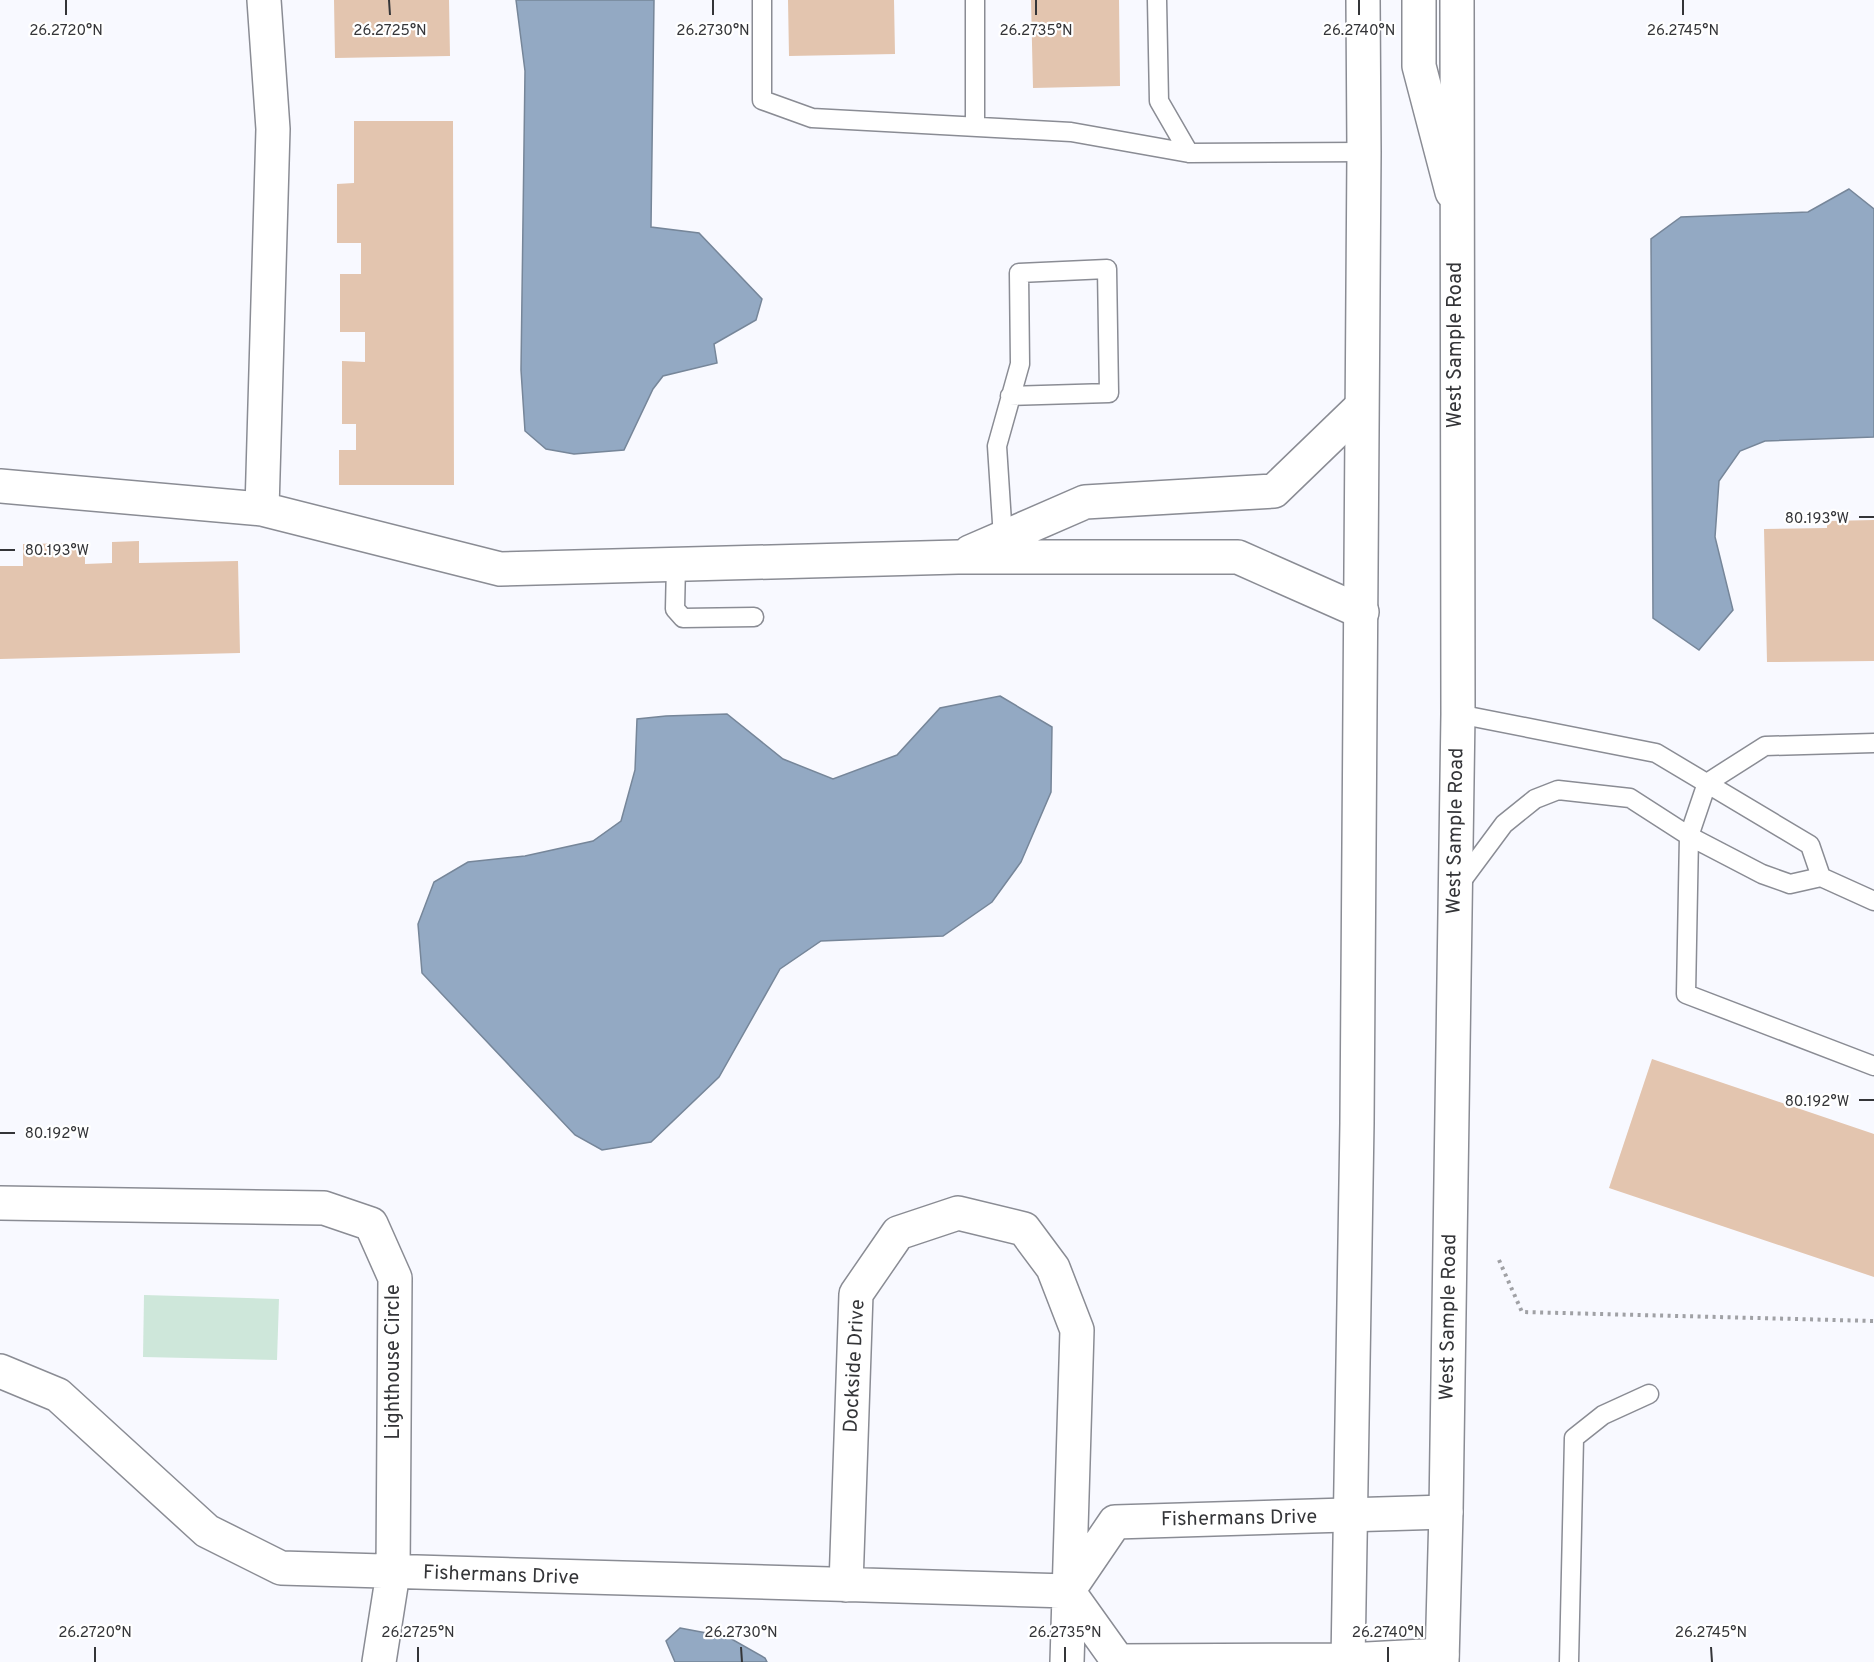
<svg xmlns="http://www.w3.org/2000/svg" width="1874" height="1662" font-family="Overpass,sans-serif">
<rect width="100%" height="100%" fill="#f8f9ff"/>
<!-- green -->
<path fill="#cee7da" d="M144 1295 279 1299 277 1360 143 1357Z"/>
<!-- water -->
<path fill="#93a9c3" stroke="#768699" stroke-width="1.5" d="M516 0H654L651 227 699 233 762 299 756 320 714 344 717 363 663 376 653 389 624 450 574 454 546 449 525 431 521 370 525 71Z
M1849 189 1874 209V437L1765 441 1740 451 1719 481 1715 537 1733 610 1699 650 1653 618 1651 239 1681 217 1808 212Z
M1000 696 1052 727 1051 792 1021 862 992 902 943 936 821 941 780 969 719 1077 651 1142 602 1150 575 1135 422 973 418 924 434 882 468 862 525 856 593 841 621 821 635 770 637 719 666 716 727 714 783 759 833 779 897 755 940 708Z
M680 1628 728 1637 765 1658 767 1662H675L666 1641Z"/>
<!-- building -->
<path fill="#e3c5af" d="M334 0H449L450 56 335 58Z
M788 0H894L895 54 789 56Z
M1031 0H1119L1120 86 1033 88Z
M354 121H453L454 485H339V450H356V424H342V361L365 362V332H340V274H361V243H337V184L354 183Z
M1874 520V661L1767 662 1764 529 1827 528V521Z
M139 541V563L238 561 240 653 0 659V566H23V544L85 543V564L112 563V542Z
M1652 1059 1874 1134V1277L1609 1188Z"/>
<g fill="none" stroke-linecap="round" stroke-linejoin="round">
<defs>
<path id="lane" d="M762 0V100L812 118 1071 132 1189 153 1364 152
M1157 0 1159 101 1189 153
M975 127V0
M1003 538 997 446 1020 364 1019 273 1107 269 1109 393 1010 396
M676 564 675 609 683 618 754 617
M1458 714 1656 753 1810 845 1821 877
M1874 743 1765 746 1707 783 1689 836 1686 994 1874 1066
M1458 886 1504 824 1535 799 1558 790 1630 798 1689 836 1762 874 1790 884 1821 877 1874 901
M1569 1662 1574 1438 1603 1415 1649 1394"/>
<path id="street" d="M0 486 262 509 500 569 958 557H1238L1362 612
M262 509 273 129 264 0
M970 552 1085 502 1274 491 1361 407
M0 1203 324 1208 371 1224 395 1278 393 1573 379 1662
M0 1371 58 1395 207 1531 281 1568 1068 1591
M846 1585 856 1294 898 1233 958 1213 1024 1229 1053 1268 1077 1330 1067 1662
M1068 1591 1115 1522 1446 1512
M1068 1591 1118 1661 1348 1660 1442 1655"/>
<path id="secondary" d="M1419 0V66L1452 192"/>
<path id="primary" d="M1348 1662 1357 1123 1364 152 1363 0
M1442 1662 1446 1512 1458 714 1457 0"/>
</defs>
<!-- lane casing -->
<use href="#lane" stroke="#8a8c94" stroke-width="21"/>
<!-- street casing -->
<use href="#street" stroke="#8a8c94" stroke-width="36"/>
<!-- secondary casing -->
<use href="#secondary" stroke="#8a8c94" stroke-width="36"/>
<!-- primary casing -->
<use href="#primary" stroke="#8a8c94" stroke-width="36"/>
<!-- path -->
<path stroke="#a0a1a5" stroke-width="4" stroke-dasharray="3 4.5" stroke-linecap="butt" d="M1499 1260 1522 1312 1874 1321"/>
<!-- lane -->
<use href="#lane" stroke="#fff" stroke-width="18"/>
<!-- street -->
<use href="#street" stroke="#fff" stroke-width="33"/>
<!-- secondary -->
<use href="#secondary" stroke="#fff" stroke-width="33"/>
<!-- primary -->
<use href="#primary" stroke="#fff" stroke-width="33"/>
</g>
<!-- ticks -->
<path fill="none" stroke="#343538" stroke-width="2" d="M66 0V15M389 0 390 15M713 0V15M1036 0V15M1359 0V15M1683 0V15M1859 517H1874M0 550H15M1859 1100H1874M0 1133H15M95 1647V1662M418 1647V1662M741 1647 742 1662M1065 1647V1662M1388 1647V1662M1711 1647 1712 1662"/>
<g text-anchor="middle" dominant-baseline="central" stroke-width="4.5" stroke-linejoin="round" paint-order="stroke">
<!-- street labels -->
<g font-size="20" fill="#343538" stroke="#fff">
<text transform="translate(1456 345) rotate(-90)">West Sample Road</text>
<text transform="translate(1456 831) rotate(-89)">West Sample Road</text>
<text transform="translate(1449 1317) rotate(-89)">West Sample Road</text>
<text transform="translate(394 1362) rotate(-90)">Lighthouse Circle</text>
<text transform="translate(855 1366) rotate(-87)">Dockside Drive</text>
<text transform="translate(1239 1519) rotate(-1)">Fishermans Drive</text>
<text transform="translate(501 1576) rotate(2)">Fishermans Drive</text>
</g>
</g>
<g font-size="15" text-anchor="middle" fill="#343538" stroke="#fff" stroke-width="4.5" stroke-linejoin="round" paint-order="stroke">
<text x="66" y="35">26.2720°N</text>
<text x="390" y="35">26.2725°N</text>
<text x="713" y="35">26.2730°N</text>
<text x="1036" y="35">26.2735°N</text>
<text x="1359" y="35">26.2740°N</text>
<text x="1683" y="35">26.2745°N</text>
<text x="1817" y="523">80.193°W</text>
<text x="57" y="555">80.193°W</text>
<text x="1817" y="1106">80.192°W</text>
<text x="57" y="1138">80.192°W</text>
<text x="95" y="1637">26.2720°N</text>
<text x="418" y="1637">26.2725°N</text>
<text x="741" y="1637">26.2730°N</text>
<text x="1065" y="1637">26.2735°N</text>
<text x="1388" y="1637">26.2740°N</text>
<text x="1711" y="1637">26.2745°N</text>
</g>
</svg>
